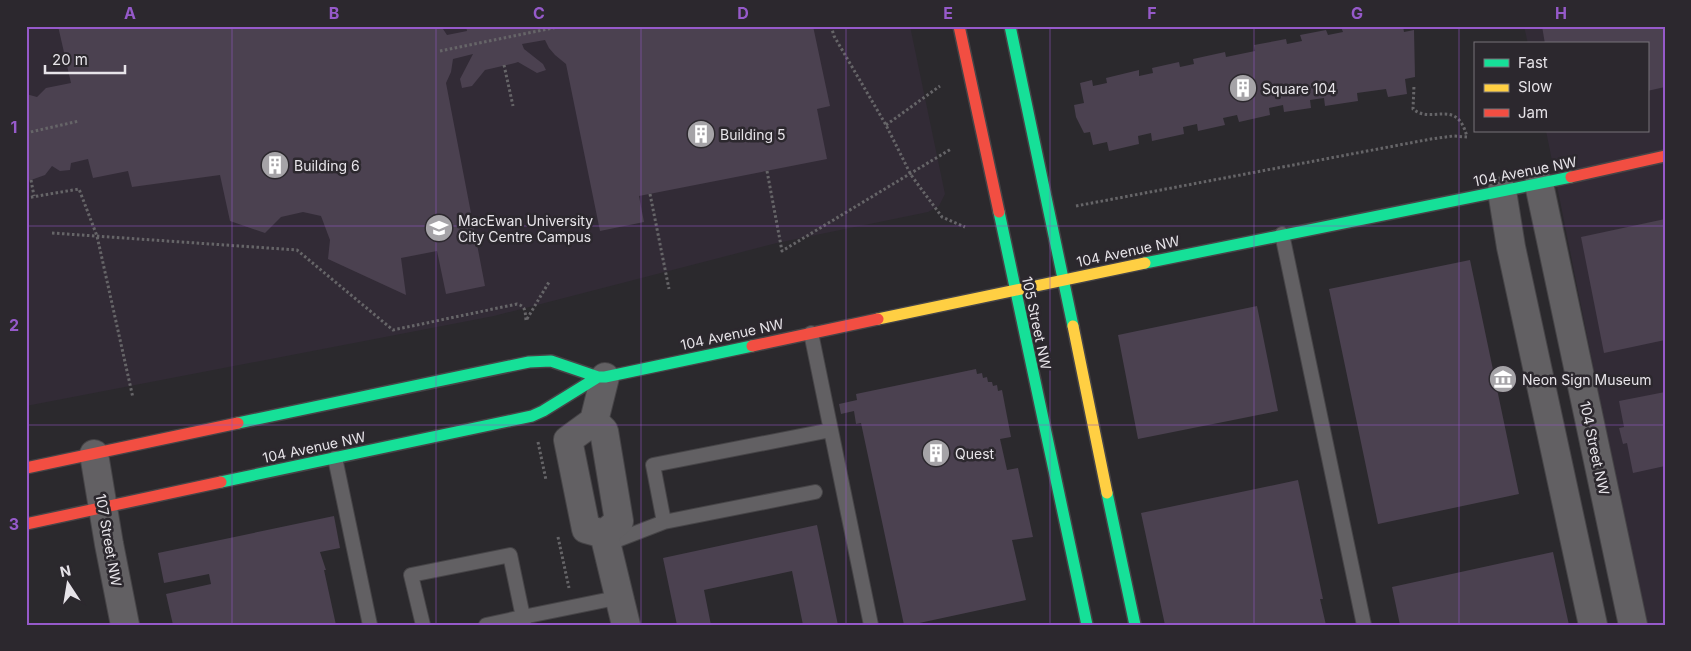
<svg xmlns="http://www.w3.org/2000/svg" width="1691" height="651" font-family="Inter,sans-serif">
<rect width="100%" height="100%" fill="#2b292d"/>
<!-- built -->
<path fill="#322b36" d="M26 26H910L945 194 939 206 928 212 777 243 494 316 26 406Z
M1524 26H1665V625H1645L1546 131H1647V44H1528Z"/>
<!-- building -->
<path fill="#4b4150" d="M58 26H441L447 35 467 31 466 26H813L830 106 817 109 827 159 639 196 644 222 600 231 566 64 555 55 549 48 545 40 522 44 524 49 543 64 546 70 537 73 518 62 515 63 485 70 472 86 462 88 460 79 473 54 453 59 451 72 446 83 485 286 446 294 437 251 401 258 406 295 328 259 330 240 321 216 303 212 281 217 265 233 230 221 220 175 132 187 128 171 93 178 88 159 71 163 70 170 60 171 52 166 45 175 31 180H26V94L37 97 46 88 71 83Z
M1344 26H1403L1404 32 1414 30 1415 77 1405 79 1407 94 1388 97 1386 89 1357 93 1358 101 1325 106 1324 98 1310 100 1311 108 1284 112 1283 105 1269 108 1270 115 1239 122 1237 115 1223 118 1225 125 1198 131 1197 124 1183 127 1184 134 1152 141 1151 133 1138 136 1139 144 1109 151 1107 142 1093 145 1090 132 1084 133 1076 117 1074 105 1084 103 1080 83 1092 80 1093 86 1107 83 1106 78 1139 70V76L1153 73 1152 68 1179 62 1180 67 1194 64 1193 59 1225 52 1226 57 1255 51 1254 45 1286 39 1287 44 1302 41 1300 35 1326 30 1328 35 1343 32 1341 27Z
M1542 26H1665V87L1647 91V44H1545Z
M1665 219V340L1604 353 1581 237Z
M1470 260 1519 494 1378 524 1329 289Z
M1257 306 1278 411 1138 439 1118 335Z
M976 369 977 374 982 373 983 378 987 377 988 382H992L993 386 997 385 998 391 1002 390 1011 437 1000 439 1007 470 1018 468 1033 537 1012 540 1026 600 910 625H904L861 423 856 424 854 411 841 414 839 404 857 400 856 394Z
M1665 392V466L1633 473 1627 443 1623 444 1619 428 1624 427 1619 401Z
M1298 480 1323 599H1320L1326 625H1165L1141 513Z
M334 516 340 548 320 552 326 570H324L336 625H173L166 594 211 584 209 574 164 583 158 553Z
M817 525 838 625H803L792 571 704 590 711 625H677L663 558Z
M1553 552 1569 625H1400L1392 587Z"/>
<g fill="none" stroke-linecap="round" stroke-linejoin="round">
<defs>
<path id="lane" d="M1282 234 1364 625
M811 333 871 625
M335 458 370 625
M664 522 653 465 831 430
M607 544 664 522 815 492
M423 625 411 575 510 555 523 617 486 625
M524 625 523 617 621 597"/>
<path id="street" d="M1539 184 1633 625
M1502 191 1511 247 1593 625
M594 421 604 431 619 521 604 534
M94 454 109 544 125 625
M604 534 586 529 568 440 594 421 605 377
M604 534 626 625"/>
<path id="fast" d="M1010 26 1073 326
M999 212 1087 625
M1145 263 1571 177
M238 423 529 362 551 361 598 377H605L752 346
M221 482 532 416 543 411 598 377
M1107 493 1135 625"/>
<path id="slow" d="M878 319 1145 263
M1073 326 1107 493"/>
<path id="jam" d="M959 26 999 212
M1571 177 1665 156
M752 346 878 319
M26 468 238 423
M26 524 221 482"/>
</defs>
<!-- lane casing -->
<use href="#lane" stroke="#464447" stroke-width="16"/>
<!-- street casing -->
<use href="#street" stroke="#464447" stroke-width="30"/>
<!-- fast casing -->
<use href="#fast" stroke="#464447" stroke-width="14"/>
<!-- slow casing -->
<use href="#slow" stroke="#464447" stroke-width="14"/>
<!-- jam casing -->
<use href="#jam" stroke="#464447" stroke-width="14"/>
<!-- path -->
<path stroke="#666568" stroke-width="3" stroke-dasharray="2.5 2.5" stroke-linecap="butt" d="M831 26 834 36 886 125 911 175 942 217 965 227
M504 65 513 106
M886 125 940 86
M26 133 79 121
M767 171 782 251 951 149
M31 180 34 196
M650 194 669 289
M26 198 79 189 97 236 133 398
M1076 206 1431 139 1453 136 1467 137C1457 97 1432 125 1413 109L1414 85
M52 233 297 250 393 330 517 304C526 306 525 312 526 320
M527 319 549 282
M538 442 546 480
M558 537 569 588"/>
<!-- lane -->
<use href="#lane" stroke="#626063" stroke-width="14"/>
<!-- street -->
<use href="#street" stroke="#626063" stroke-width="28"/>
<!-- fast -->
<use href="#fast" stroke="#16e098" stroke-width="11"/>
<!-- slow -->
<use href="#slow" stroke="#ffcf43" stroke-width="11"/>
<!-- jam -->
<use href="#jam" stroke="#f24e42" stroke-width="11"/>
<!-- path-bridge -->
<path stroke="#666568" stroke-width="3" stroke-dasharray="2.5 2.5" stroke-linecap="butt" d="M440 51 558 27"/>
</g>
<!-- grid -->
<path fill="none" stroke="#965aca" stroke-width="1" stroke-opacity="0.55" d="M232 26V625M436 26V625M641 26V625M846 26V625M1050 26V625M1254 26V625M1459 26V625M26 226H1665M26 425H1665"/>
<!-- icons -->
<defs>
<symbol id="building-disc" viewBox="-11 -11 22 22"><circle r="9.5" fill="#a5a3a7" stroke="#2c282e"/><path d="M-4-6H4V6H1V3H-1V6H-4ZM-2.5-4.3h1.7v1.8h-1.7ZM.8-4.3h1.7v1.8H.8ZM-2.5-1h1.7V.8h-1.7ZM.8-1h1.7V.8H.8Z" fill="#fff"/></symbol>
<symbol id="university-disc" viewBox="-11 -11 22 22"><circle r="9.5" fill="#a5a3a7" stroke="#2c282e"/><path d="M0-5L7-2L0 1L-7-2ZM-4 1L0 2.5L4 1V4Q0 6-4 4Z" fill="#fff"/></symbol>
<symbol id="museum-disc" viewBox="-11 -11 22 22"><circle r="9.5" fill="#a5a3a7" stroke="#2c282e"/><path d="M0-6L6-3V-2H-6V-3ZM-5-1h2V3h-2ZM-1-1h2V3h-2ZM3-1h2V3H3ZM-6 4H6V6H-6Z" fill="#fff"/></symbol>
</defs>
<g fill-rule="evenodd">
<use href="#building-disc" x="1227" y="72" width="32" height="32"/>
<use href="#building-disc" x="685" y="118" width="32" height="32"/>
<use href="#building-disc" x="259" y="149" width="32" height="32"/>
<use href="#university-disc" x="423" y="212" width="32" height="32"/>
<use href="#museum-disc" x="1487" y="363" width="32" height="32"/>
<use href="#building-disc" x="920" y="437" width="32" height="32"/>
</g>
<g text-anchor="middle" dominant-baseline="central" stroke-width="5" stroke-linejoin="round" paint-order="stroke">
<!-- poi labels -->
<g font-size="14" fill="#e7e4e9" stroke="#2c282e" text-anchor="start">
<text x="1262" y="88">Square 104</text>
<text x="720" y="134">Building 5</text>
<text x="294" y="165">Building 6</text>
<text x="458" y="220">MacEwan University<tspan x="458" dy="16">City Centre Campus</tspan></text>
<text x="1522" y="379">Neon Sign Museum</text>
<text x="955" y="453">Quest</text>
</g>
<!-- street labels -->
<g font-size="14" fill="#e7e4e9" stroke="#2c282e">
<text transform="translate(1525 171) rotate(-11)">104 Avenue NW</text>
<text transform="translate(1128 251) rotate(-12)">104 Avenue NW</text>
<text transform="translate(1037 323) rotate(78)">105 Street NW</text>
<text transform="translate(732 334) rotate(-12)">104 Avenue NW</text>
<text transform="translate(314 447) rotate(-12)">104 Avenue NW</text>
<text transform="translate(1595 448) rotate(78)">104 Street NW</text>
<text transform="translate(109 540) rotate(80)">107 Street NW</text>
</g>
</g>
<!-- border -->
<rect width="1691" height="651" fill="none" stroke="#2c282e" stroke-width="55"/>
<!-- legend -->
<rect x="1474" y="42" width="175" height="90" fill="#2c282e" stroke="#777379"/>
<rect x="1484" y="59" width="25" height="8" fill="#16e098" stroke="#777379"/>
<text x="1518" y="68" font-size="15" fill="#e7e4e9">Fast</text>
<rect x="1484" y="84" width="25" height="8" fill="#ffcf43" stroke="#777379"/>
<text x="1518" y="92" font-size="15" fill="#e7e4e9">Slow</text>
<rect x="1484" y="109" width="25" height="8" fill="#f24e42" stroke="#777379"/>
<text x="1518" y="118" font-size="15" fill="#e7e4e9">Jam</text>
<!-- north arrow -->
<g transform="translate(68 584) rotate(348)" stroke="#2c282e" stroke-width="4" paint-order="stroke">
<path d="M0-4L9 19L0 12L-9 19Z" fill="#e7e4e9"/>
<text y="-8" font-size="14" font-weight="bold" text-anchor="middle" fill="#e7e4e9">N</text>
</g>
<!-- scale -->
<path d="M45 65v8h80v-8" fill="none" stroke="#e7e4e9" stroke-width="2.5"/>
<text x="52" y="65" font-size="15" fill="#e7e4e9" stroke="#2c282e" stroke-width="4" paint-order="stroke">20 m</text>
<rect x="28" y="28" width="1636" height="596" fill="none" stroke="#965aca" stroke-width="2"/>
<g font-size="16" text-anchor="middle" font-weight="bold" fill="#965aca">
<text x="130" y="19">A</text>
<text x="334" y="19">B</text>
<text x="539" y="19">C</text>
<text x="743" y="19">D</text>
<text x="948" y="19">E</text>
<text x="1152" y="19">F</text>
<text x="1357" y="19">G</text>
<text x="1561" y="19">H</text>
<text x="14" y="133">1</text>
<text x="14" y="331">2</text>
<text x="14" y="530">3</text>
</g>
</svg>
